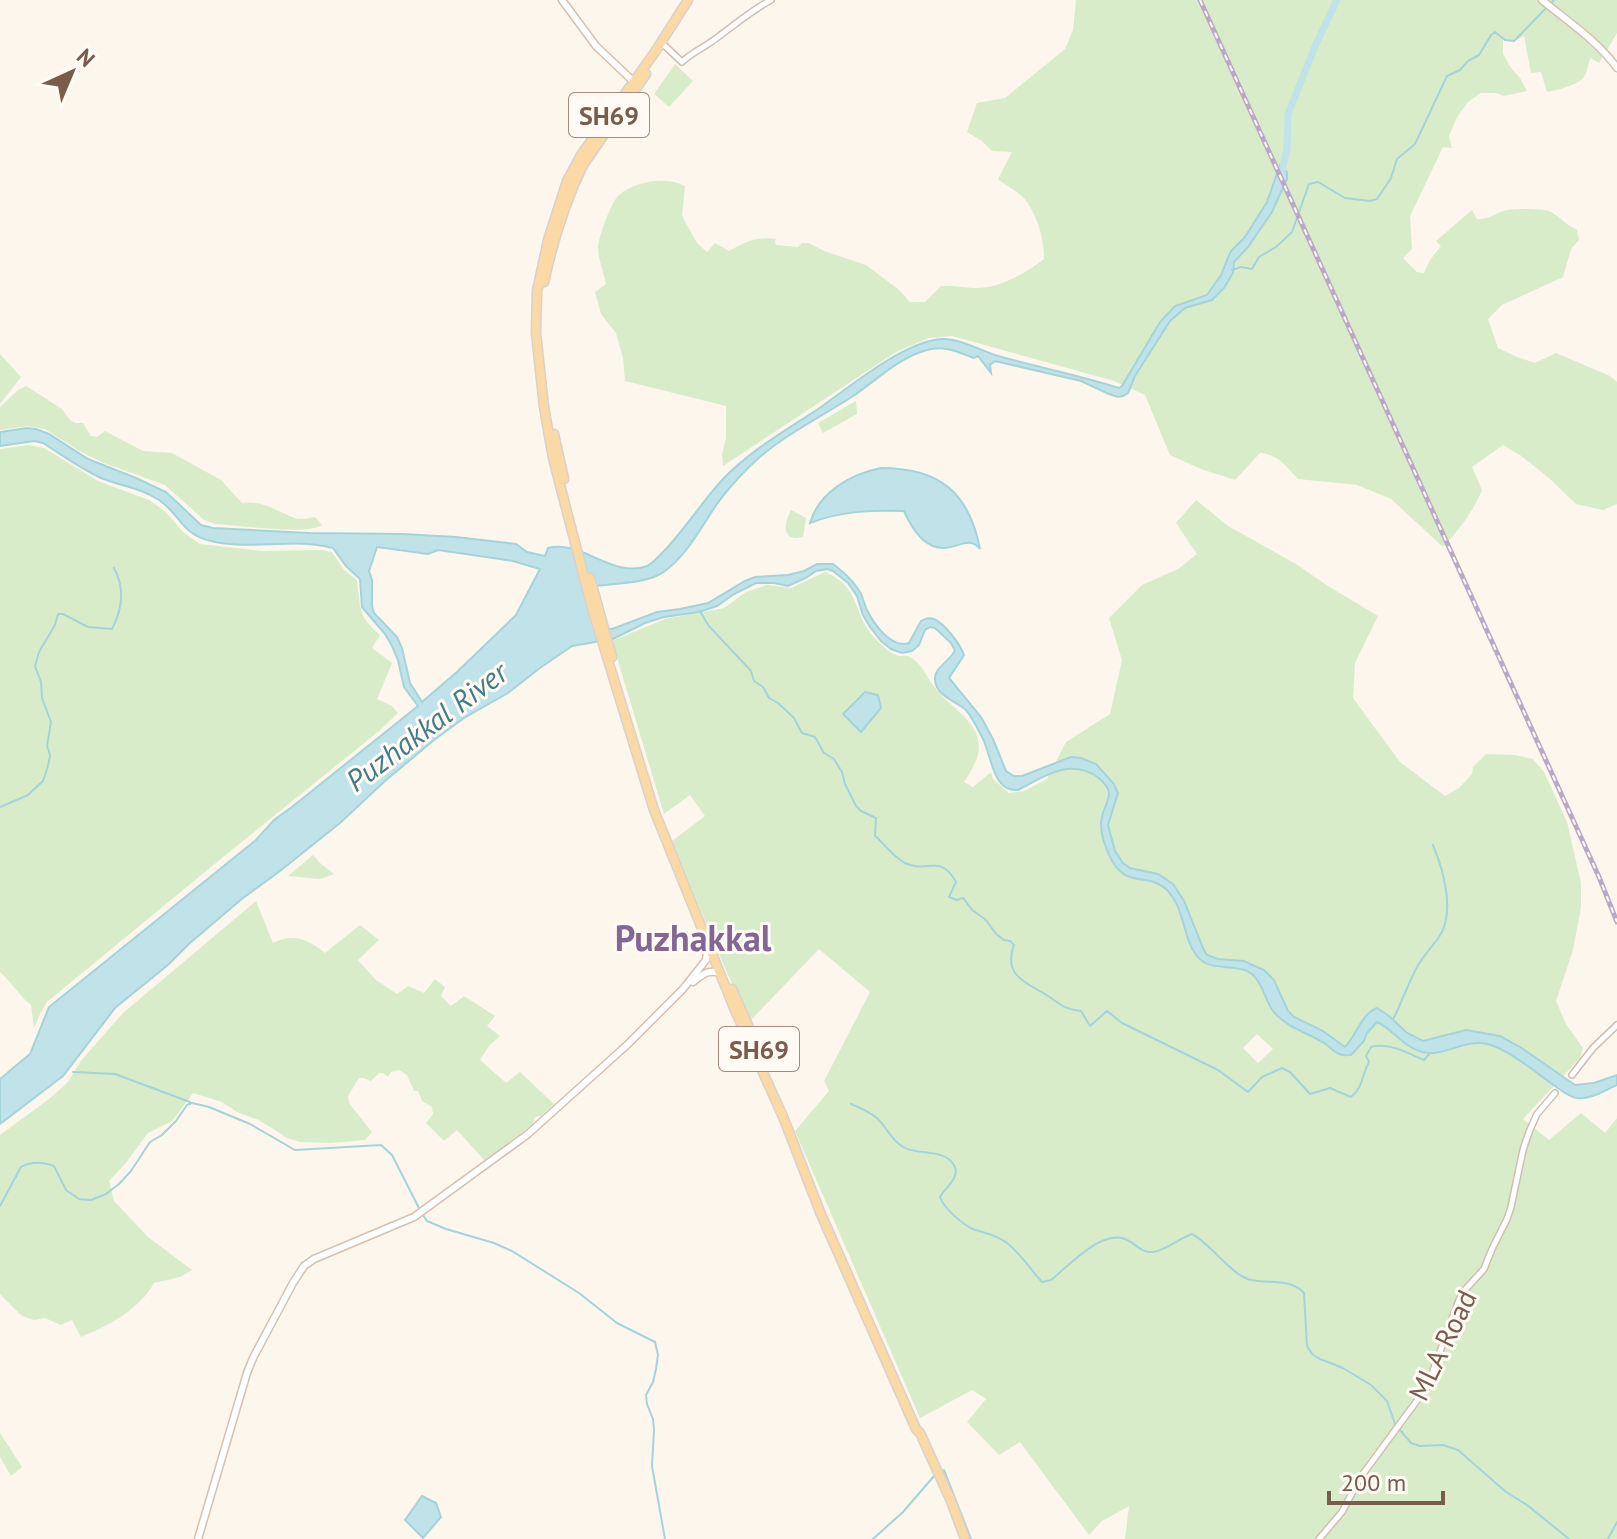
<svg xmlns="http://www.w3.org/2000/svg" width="1617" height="1539" font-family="'PT Sans',sans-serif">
<rect width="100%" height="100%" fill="#fdf6ec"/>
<!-- green -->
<path fill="#d8ecc9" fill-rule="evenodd" d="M1076 0H1617V33L1599 63 1591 58C1587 65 1588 71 1584 77 1580 84 1555 91 1547 92L1541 72 1531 73 1524 36 1515 41 1503 40V54L1511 68 1520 78 1527 91 1504 96 1496 93H1481L1468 102 1457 117 1449 136 1452 148 1443 147 1410 216 1412 249 1403 258 1417 272 1424 273 1430 260 1441 246 1436 241 1472 210 1477 219C1492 219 1494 213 1507 210 1515 209 1544 208 1551 212 1560 217 1566 225 1577 230L1579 240 1571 249 1563 277 1502 305 1488 319 1498 348 1517 357 1535 363 1556 353 1610 376 1617 382V504L1603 510 1576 504 1549 478 1520 455 1503 445 1472 467 1482 490C1473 512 1459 530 1443 547L1391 499 1357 485 1298 479C1286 466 1278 454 1260 453L1235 480 1201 469 1170 455 1145 395 1114 381 952 336 929 338 896 352 723 466 722 454 726 438V406L625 381 623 358 616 333 601 314 595 292 606 284C604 273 598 259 598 247 599 236 611 202 619 195 635 181 666 176 685 186L682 216 697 243 707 252 715 243 729 251C745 242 758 236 776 239L775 242 776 245 798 247 802 243H809L824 251 866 265 898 289 910 302H925L941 286C952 285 963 288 974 288 998 289 1025 274 1044 259 1044 238 1037 214 1024 198 1017 191 1005 185 998 179L1012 152 992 151 982 141 967 132 977 103 1005 98 1065 49 1073 30Z
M675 64 693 81 669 107 654 94Z
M0 354 21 377 0 404Z
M26 386 62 409 70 420 75 423H83L91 436 97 437 105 431 143 451 172 453 221 480 242 503C264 500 275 511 295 518 301 520 309 518 315 517L322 525C306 536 238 525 215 524L204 520 165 485 104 463 81 452 45 429 28 426 0 430V407L18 390Z
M856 401 857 414 823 433 818 423Z
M29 445 44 448 98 481 149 500 166 512 183 532 200 544 263 551 322 550 332 552 344 570 357 580C361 609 357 615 380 635L372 648 392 663 377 699 392 706 398 713 379 731 228 853 47 1002 40 1014 34 1028 31 1005C18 995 13 983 0 972V449Z
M1196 500 1228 526 1296 564 1328 586 1378 616 1355 663 1353 698 1400 762 1445 796 1459 788 1472 774 1473 767 1486 754 1515 755 1533 759 1544 772 1567 822 1581 883V907L1573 950 1556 1001 1566 1024 1583 1048 1580 1058 1523 1119 1549 1140 1581 1113 1605 1133 1617 1118V1539H1125L1129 1506 1102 1521 1089 1535 1020 1442 999 1455 967 1422 986 1399 972 1390 920 1418 795 1131 829 1091 824 1081 870 992 819 949 749 1022 721 959 672 841 705 816 690 795 664 814 612 641 665 619 724 608 746 592 767 585 791 588 825 572C862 587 852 616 876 639 880 644 889 652 896 655 903 658 901 654 908 656 922 662 927 679 936 689 951 709 985 724 978 754 976 764 969 774 964 782L973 787 991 772 993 779 1009 793 1024 791 1047 779 1066 742 1110 714 1122 660 1109 618 1142 585 1178 569 1197 554 1176 523ZM1257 1034 1273 1049 1258 1063 1243 1048Z
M791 510 806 518 803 537C782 542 783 525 791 510Z
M313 855 320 863 334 874 320 879 288 876Z
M256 901 273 943C293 933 308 939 325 953L360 925 379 940 358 960 376 980 397 994 408 986 424 993 435 979 445 987 441 996 451 1006 464 996 495 1016 487 1026 500 1036 489 1046 480 1060 506 1083 520 1072 554 1104 541 1116 535 1117 533 1124 485 1161 457 1130 444 1141 426 1123 433 1114 432 1107 422 1101 418 1091H414L407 1075 399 1070 391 1072 388 1077 383 1073H379L371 1081 363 1078H359L348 1096 349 1103 372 1132 365 1140 331 1143 300 1142 287 1138 259 1120 237 1112 222 1102 193 1093 172 1121 148 1133 125 1164 109 1181 114 1201 148 1237 192 1270 180 1277 154 1283C140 1309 108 1326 81 1337L72 1320 61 1325 45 1318 34 1320 22 1316 0 1294V1135L49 1099 68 1082 80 1062 123 1013Z
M0 1433 22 1467 11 1476 0 1457Z"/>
<!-- water -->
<path fill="#bfe3e8" stroke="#a5d3da" stroke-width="2" fill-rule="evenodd" d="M1280 165 1287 172V179L1272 212 1248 247 1234 262 1233 273 1224 288 1212 300 1185 308 1170 321 1135 376 1128 393 1123 396 1118 397 1109 394 1081 381 995 361 990 365 991 373 978 356 974 358C958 352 944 345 927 350 897 358 875 382 850 398 816 420 778 438 749 467 738 478 726 491 717 504 701 527 688 554 665 571 647 585 610 583 587 587L594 628 612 629 657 612 680 609 708 603 745 581 755 577 788 575 804 571 817 564H833C843 572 853 580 860 592 863 597 864 604 867 610 874 624 891 649 909 643L921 621C926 619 928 617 934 619 945 624 960 644 964 655L949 678 981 717 993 739 1006 771 1014 776H1022L1071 757 1081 758 1096 764 1114 784 1118 793 1108 825 1115 851 1123 863 1130 868 1158 874 1173 884 1184 901 1203 948 1207 955 1218 959 1244 961 1264 970 1274 980 1288 1011 1294 1017 1323 1031 1345 1047C1357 1035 1361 1014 1377 1008L1389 1016 1407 1033 1423 1041 1466 1030 1500 1036 1520 1047 1575 1085 1594 1083 1617 1075V1085C1605 1090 1590 1100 1577 1098 1569 1097 1562 1091 1555 1086 1535 1072 1511 1051 1488 1044 1465 1038 1443 1058 1422 1052 1403 1047 1393 1029 1377 1022L1367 1033 1364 1041 1351 1055C1347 1055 1343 1056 1339 1054 1334 1052 1329 1046 1324 1043 1307 1032 1288 1029 1273 1011 1265 1000 1263 984 1253 975 1237 961 1211 974 1197 956 1182 938 1186 910 1167 890 1147 871 1128 890 1111 859 1106 849 1101 836 1101 824 1101 803 1122 795 1096 776 1069 758 1043 777 1018 790 992 792 992 755 982 737 978 729 972 717 966 710 956 701 936 696 935 680 933 668 951 661 955 650L950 642 935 628 930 627 925 630 919 645 912 651 902 653 891 649 881 641 870 627 863 615 857 596 848 583 833 571 827 569 816 571 806 578 788 586 774 583H756L734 594 717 606 699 612 664 617 645 623 613 639 572 646 540 668 508 693 464 718 434 740 385 781 340 823 280 871 243 898 190 943 169 964 115 1008 63 1076 0 1124V1079L30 1054 49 1007 256 840 274 820 292 807 418 706 404 687 398 660 392 646 385 634 362 607 360 579 346 566 333 548C295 537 250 551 211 541 181 534 181 515 159 500 142 488 120 486 101 478 81 469 62 455 43 443L34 441 0 446V432L27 428 36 429 49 434 88 459 136 478 166 492 201 525 213 528 309 533 403 534 456 537 516 544 527 552 545 556 548 548C581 539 613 579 647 566 652 564 657 558 661 554 684 531 701 503 723 479 752 449 787 430 821 407 852 385 905 341 942 339 957 338 980 350 995 355 1036 367 1078 375 1119 388L1122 386 1160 322 1175 306 1207 295 1221 275 1231 251 1245 237 1267 202ZM377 547 428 554 438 550 513 561 540 569 516 615 458 671 422 702 410 683 402 648 397 637 374 613 372 606V580L369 571Z
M881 468C939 468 969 492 980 549 970 536 959 547 945 548 924 549 911 527 904 511 871 510 841 511 810 523 819 492 851 474 881 468Z
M865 692 878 695 881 708 861 732 843 714Z
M422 1496 436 1503 441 1517 423 1538 405 1520Z"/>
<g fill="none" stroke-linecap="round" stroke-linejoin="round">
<!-- stream -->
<path stroke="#a5d3da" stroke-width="2" d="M1232 270 1241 267 1252 269 1259 257 1276 247 1292 232 1309 184 1318 182 1345 198 1370 201 1377 199 1391 178 1397 159 1415 144 1447 76 1460 70 1468 61 1479 55 1491 35 1495 32 1505 40 1514 41 1554 0
M700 611 708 625 751 671 754 681 763 687 769 698 778 703 794 718 802 733 815 737 824 753 834 759 842 772 845 784 856 806 861 811 876 818 875 836C885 844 893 857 905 863 928 874 940 853 956 882L949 897 957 900 962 898 964 899 972 910 986 920 996 934 1004 940 1010 941 1014 945C1002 978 1029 983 1051 998 1062 1006 1066 1009 1081 1011L1090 1026 1107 1011 1122 1023 1218 1070 1248 1092 1262 1077 1282 1068 1290 1072 1310 1094 1330 1088 1351 1097C1363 1088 1362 1074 1369 1062L1366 1056 1371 1047C1389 1042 1407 1053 1424 1060L1430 1053
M0 807 28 795 43 781 48 766 50 755 47 746 51 722 42 698 41 682 35 666 39 652 55 625 58 614H63L88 627 112 629C123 608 125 588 114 568
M1393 1019C1402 1002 1408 984 1417 967 1423 956 1432 947 1439 937 1456 912 1443 869 1433 845
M73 1072 115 1074 190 1102
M851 1104C861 1108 870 1112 878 1119 887 1128 891 1140 903 1147 918 1156 944 1148 954 1165 961 1177 945 1188 940 1197 943 1207 961 1223 971 1228 984 1234 994 1233 1007 1243 1021 1254 1030 1269 1042 1282L1051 1280C1069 1266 1100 1230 1125 1239 1136 1243 1140 1253 1153 1252 1164 1251 1180 1238 1192 1234 1210 1243 1232 1276 1251 1280 1268 1284 1291 1278 1304 1293L1307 1346 1312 1354 1320 1359 1343 1368 1371 1385 1387 1401 1395 1424
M0 1206 21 1167C31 1161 43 1162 54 1166L66 1190 79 1199 91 1200 106 1194 119 1184 131 1171 150 1142 162 1135 176 1121 187 1105 192 1103 209 1107 250 1124 295 1150 381 1145 392 1155 420 1210
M423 1215 427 1221 446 1229 494 1243 512 1251 579 1293 617 1323 655 1342 658 1355 656 1369 653 1382 646 1395 647 1404 653 1419 654 1430 652 1466 665 1539
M1400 1430 1411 1443 1420 1446 1443 1445 1458 1450 1506 1492 1527 1505 1569 1539
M941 1472 944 1470 971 1539
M873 1539 903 1512 934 1476
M1608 1539 1617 1522"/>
<!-- river -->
<path stroke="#bfe3e8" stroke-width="7" d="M1281 175 1287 149 1288 114 1316 44 1337 0"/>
<defs>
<path id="tertiary" d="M665 46 682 62C690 54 699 50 708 44 729 30 748 12 771 0
M1572 1075 1593 1048 1617 1025
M1319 1539 1342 1512 1360 1478 1427 1387 1459 1300 1464 1291 1484 1269 1492 1249 1507 1219 1511 1207 1523 1150 1529 1132 1537 1114 1555 1093"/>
<path id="secondary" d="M562 0 596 46 635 83
M1542 0C1567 21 1598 41 1617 68
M693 982C702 975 708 969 720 973
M198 1539 247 1373 253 1358 293 1283 304 1266 314 1259 414 1217 528 1134 627 1045 683 989 706 960 708 945"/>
<path id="primary" d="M688 0 655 52 581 155 567 181 548 240 537 291 536 333 544 407 553 458 592 608 654 810 734 1008 784 1119 820 1212 916 1429 920 1433 951 1501 965 1539
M544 282C553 241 565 202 583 165L646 74
M554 434 564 479
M590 578 612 657
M732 989 751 1032"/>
</defs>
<!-- tertiary casing -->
<use href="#tertiary" stroke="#d1beb0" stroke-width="8"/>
<!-- secondary casing -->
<use href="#secondary" stroke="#d6c0b0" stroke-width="9"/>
<!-- primary casing -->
<use href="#primary" stroke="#dad1cd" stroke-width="11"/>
<!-- tertiary -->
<use href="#tertiary" stroke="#fff" stroke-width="5"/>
<!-- secondary -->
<use href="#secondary" stroke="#fff" stroke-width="6"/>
<!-- primary -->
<use href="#primary" stroke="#fbd9a5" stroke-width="8"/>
<defs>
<path id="rail" d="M1200 0 1599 877 1617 922"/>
</defs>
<!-- rail casing -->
<use href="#rail" stroke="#b9a8c9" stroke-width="5"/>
<!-- rail -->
<use href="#rail" stroke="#fffaf3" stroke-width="2" stroke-dasharray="6" stroke-linecap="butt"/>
</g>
<g text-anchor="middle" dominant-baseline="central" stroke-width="6" stroke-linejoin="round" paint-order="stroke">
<!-- shield labels -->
<g fill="#fffaf3" stroke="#a28b7f" stroke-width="2">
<rect x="569" y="93" width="80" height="44" rx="6"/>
<rect x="719" y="1027" width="80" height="44" rx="6"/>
</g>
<g font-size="26" font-weight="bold" fill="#7a5c4d">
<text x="609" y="115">SH69</text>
<text x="759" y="1049">SH69</text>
</g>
<!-- street labels -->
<g font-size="28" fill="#7a5c4d" stroke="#fffaf3">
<text transform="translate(1442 1345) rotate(-64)">MLA Road</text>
</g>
<!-- water labels -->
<g font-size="30" font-style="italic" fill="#437c86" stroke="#fffaf3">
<text transform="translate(426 726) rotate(-37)">Puzhakkal River</text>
</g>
<!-- district labels -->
<g font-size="36" font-weight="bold" fill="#846695" stroke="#fffaf3">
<text x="693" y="937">Puzhakkal</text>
</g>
</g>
<!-- north arrow -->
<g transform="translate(72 72) rotate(44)" stroke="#fffaf3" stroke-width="6" paint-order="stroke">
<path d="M0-6L14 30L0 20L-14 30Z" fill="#7a5c4d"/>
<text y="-12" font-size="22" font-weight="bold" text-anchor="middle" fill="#7a5c4d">N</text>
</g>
<!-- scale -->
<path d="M1329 1491v12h114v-12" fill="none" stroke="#7a5c4d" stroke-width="4"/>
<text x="1341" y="1491" font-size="24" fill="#7a5c4d" stroke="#fffaf3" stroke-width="6" paint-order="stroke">200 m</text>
</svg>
